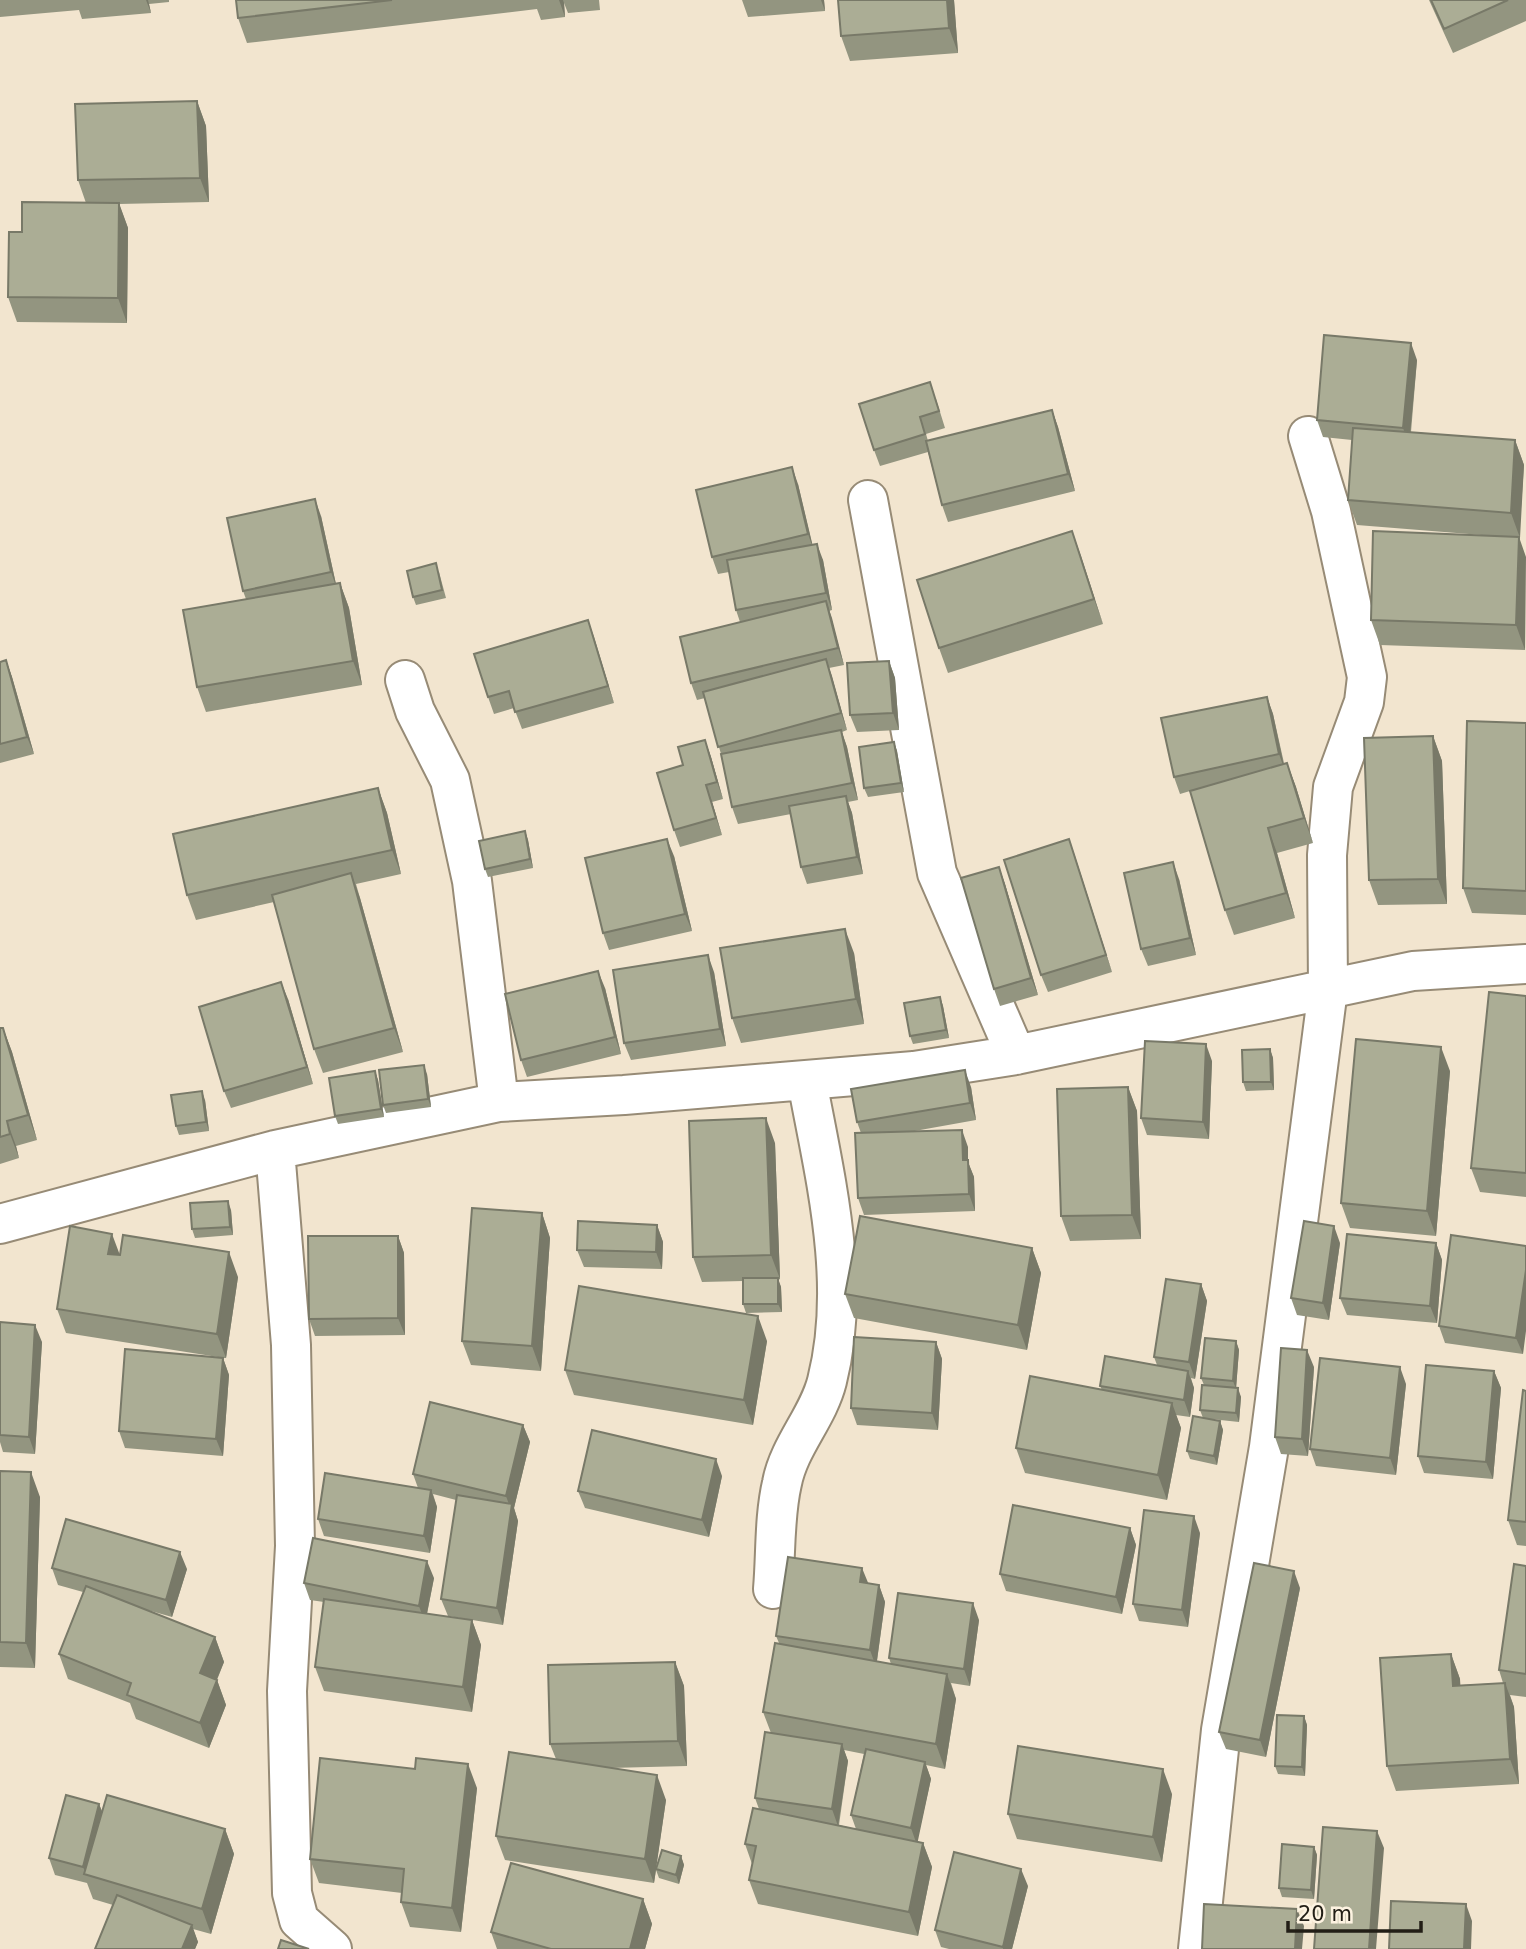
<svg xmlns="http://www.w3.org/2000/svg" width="1526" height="1949" font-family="'DejaVu Sans',sans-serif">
<rect width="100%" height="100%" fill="#f2e5cf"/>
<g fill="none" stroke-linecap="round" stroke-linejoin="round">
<defs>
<path id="minor" d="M868 500 937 873 1016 1055
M405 680 415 711 450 780 472 881 499 1102
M275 1150 291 1345 295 1546 287 1691 292 1893 299 1920 332 1949
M0 1224 275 1150 499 1102 624 1095 914 1071 1016 1055 1413 971 1526 964
M773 1589C776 1555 774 1517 782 1483 789 1446 818 1417 827 1381 852 1283 825 1178 807 1081
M1198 1949 1221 1730 1269 1447 1328 989 1327 855 1333 787 1364 702 1367 677 1331 511 1308 436"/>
</defs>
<!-- minor casing -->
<use href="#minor" stroke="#978b76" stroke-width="42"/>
<!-- minor -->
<use href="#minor" stroke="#fff" stroke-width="38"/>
</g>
<!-- wall -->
<path fill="#939580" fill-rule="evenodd" d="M0 0H169V2L149 4 151 13 82 19 79 10 0 17Z
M236 0H599L600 10 568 13 564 3 565 17 541 20 537 9 247 43 238 18Z
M742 0H824L825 11 748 17Z
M838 0H954L958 53 850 61 841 36Z
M1429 0H1526V21L1453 53Z
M197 101 206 126 209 202 119 204 128 228 127 323 17 322 8 297 22 232 86 203 78 180Z
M1417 360 1411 432 1515 440 1524 465 1519 538 1525 650 1380 645 1371 620 1494 536 1357 525 1348 500 1352 440 1323 437 1317 420Z
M936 399 945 428 926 434 928 441 1052 410 1058 427 1075 491 948 522 942 505 928 452 880 466 874 450Z
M798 484 812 544 823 560 832 610 829 611 844 665 829 668 847 730 842 732 847 747 858 800 848 802 852 813 863 874 807 884 801 867 791 814 738 824 732 807 721 754 705 698 697 700 691 683 740 622 736 610 729 572 718 574 712 557Z
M321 516 336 584 340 583 349 608 362 685 206 712 197 687 246 599 243 591Z
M1072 531 1103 624 948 673 939 648Z
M439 572 446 598 416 605 413 597Z
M588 620 614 703 522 729 514 708 494 714 488 697Z
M6 660 12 677 34 754 0 763V662Z
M889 661 895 678 899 730 857 732 850 715Z
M1267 697 1273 714 1284 763H1287L1296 787 1313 843 1277 853 1295 918 1234 935 1225 910 1190 791 1180 794 1174 777Z
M1526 723V915L1472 913 1463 888Z
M1433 736 1442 761 1447 904 1378 905 1369 880Z
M705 740 711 757 723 799 712 802 722 835 680 847 674 830 683 765Z
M894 742 897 751 904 792 868 797 864 788Z
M378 788 387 813 401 874 356 884 360 898 403 1052 323 1073 314 1049 274 902 196 920 187 895Z
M525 831 528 840 533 868 488 877 485 869Z
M1069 839 1112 972 1048 992 1041 975Z
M674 856 692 931 609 950 603 933Z
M999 867 1005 884 1038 995 1000 1006 994 989Z
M1179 879 1196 955 1148 966 1141 949Z
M854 953 864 1024 741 1043 732 1018Z
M714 972 726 1046 631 1060 624 1043Z
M605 988 621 1054 527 1077 521 1060Z
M1526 996V1197L1480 1192 1471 1168Z
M940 997 943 1006 949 1038 913 1044 910 1036Z
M288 999 313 1084 231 1108 224 1091Z
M0 1028H3L12 1052 37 1140 16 1146 19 1158 0 1164Z
M1270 1049 1273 1058 1274 1090 1246 1091 1243 1082Z
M1212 1061 1209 1139 1147 1135 1141 1118Z
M375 1071 378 1080 384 1117 338 1124 335 1116Z
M1450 1071 1436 1236 1350 1228 1341 1203Z
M427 1074 431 1107 386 1113 383 1105Z
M971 1087 976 1120 909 1132 968 1147V1162L974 1177 975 1211 864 1215 858 1198 861 1133 857 1122Z
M1128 1087 1137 1111 1141 1239 1070 1241 1061 1216Z
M205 1100 209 1131 179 1135 176 1126Z
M775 1143 780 1279 778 1280 781 1287 782 1312 746 1313 743 1304V1281L702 1282 693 1257Z
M231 1210 233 1235 195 1238 192 1229Z
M542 1213 550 1238 541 1371 471 1365 462 1341Z
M657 1225 663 1242 662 1269 584 1267 577 1250Z
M398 1236 404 1253 405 1335 315 1336 309 1319Z
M1340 1243 1329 1320 1297 1315 1291 1298Z
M1436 1243 1442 1260 1437 1323 1347 1315 1340 1298Z
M1526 1246 1523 1354 1445 1343 1439 1326Z
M1032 1248 1041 1273 1027 1350 854 1318 845 1294Z
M119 1255 238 1277 226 1358H223L229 1375 223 1456 125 1448 119 1431 218 1357 66 1333 57 1309Z
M1201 1284 1207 1301 1195 1379 1191 1378 1194 1388 1190 1417 1176 1415 1181 1428 1167 1500 1025 1473 1016 1448 1102 1390 1100 1386 1157 1365 1154 1357Z
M0 1322 42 1342 35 1454 3 1452 0 1442Z
M767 1341 753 1425 574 1395 565 1370Z
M1236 1341 1239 1350 1236 1388 1241 1397 1239 1422 1211 1419 1220 1421 1223 1430 1217 1465 1190 1459 1187 1451 1203 1418 1200 1410 1204 1385 1201 1378Z
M936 1342 942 1359 938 1430 857 1425 851 1408Z
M1314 1367 1308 1456 1281 1454 1275 1437Z
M1494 1371 1501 1388 1493 1479 1424 1473 1418 1456Z
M1406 1384 1396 1475 1316 1466 1310 1449Z
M1526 1391V1546L1517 1545 1508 1520Z
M523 1425 530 1442 514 1508 518 1521 503 1625 448 1616 441 1599 456 1500 433 1494 437 1507 430 1553 324 1536 318 1519 418 1488 413 1474Z
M0 1471 40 1497 35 1668 0 1667Z
M722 1476 709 1537 585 1508 578 1491Z
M1130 1528 1136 1545 1122 1614 1006 1591 1000 1574Z
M1200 1533 1188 1627 1139 1621 1133 1604Z
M1526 1566V1697L1510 1695 1514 1707 1519 1784 1396 1791 1387 1766 1451 1654 1460 1679V1685L1503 1683 1499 1670Z
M52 1568 187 1569 172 1617 144 1609 215 1637 224 1662 217 1680 226 1705 209 1748 136 1719 130 1703 68 1679 59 1654 83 1592 58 1585Z
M434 1578 427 1614 472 1620 481 1645 472 1712 324 1691 315 1667 324 1602 310 1600 304 1583Z
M868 1583 879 1585 885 1602 877 1661 891 1664 889 1658 979 1620 970 1686 951 1683 956 1699 945 1769 926 1765 931 1779 917 1841 923 1843 932 1867 918 1936 758 1904 749 1880 752 1864 745 1844 759 1809 755 1798 771 1733 763 1712 779 1643 776 1636ZM844 1750 864 1754 851 1815 856 1829 839 1825 848 1761Z
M1300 1588 1266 1757 1226 1749 1219 1732Z
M675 1662 684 1686 687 1766 610 1768 666 1800 656 1867 681 1856 684 1865 679 1884 659 1878 656 1870 654 1883 505 1860 496 1836 556 1759 550 1744Z
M1304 1716 1307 1725 1305 1776 1278 1774 1275 1766Z
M477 1788 461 1932 410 1927 401 1902 402 1893 319 1883 310 1859Z
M1172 1794 1162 1862 1017 1839 1008 1814Z
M99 1804 102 1812 225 1829 234 1854 211 1934 193 1929 198 1942 195 1949H95L113 1905 93 1899 87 1883 55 1875 49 1858Z
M1314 1847 1317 1855 1314 1899 1282 1897 1279 1888Z
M1028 1886 1012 1949H949L941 1947 935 1930Z
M643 1899 652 1924 645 1949H497L491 1932Z"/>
<!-- shaded-wall -->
<path fill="#787968" d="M146 0H148L149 4 151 13Z
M559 0H563L564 3 565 17Z
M821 0H824L825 11Z
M947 0H954L958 53 949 28Z
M197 101 206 126 209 202 200 178Z
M119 203 128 228 127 323 118 298Z
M1411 343 1417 360 1409 445 1403 428Z
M1052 410 1058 427 1075 491 1068 474Z
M1515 440 1524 465 1520 538 1511 513Z
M792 467 798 484 814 551 808 534Z
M315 499 321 516 337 589 331 572Z
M1072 531 1081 556 1103 624 1094 599Z
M1519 537 1526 557 1525 650 1516 625Z
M817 544 823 560 832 610 826 593Z
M340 583 349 608 362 685 353 661Z
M826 601 832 618 844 665 838 648Z
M588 620 594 637 614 703 608 686Z
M826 659 832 676 847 730 841 713Z
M6 660 12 677 34 754 27 737Z
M889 661 895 678 899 730 893 713Z
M1267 697 1273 714 1285 771 1279 754Z
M841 730 847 747 858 800 852 783Z
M1433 736 1442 761 1447 904 1438 879Z
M705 740 711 757 723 799 717 782Z
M894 742 897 751 904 792 901 783Z
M1287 763 1296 787 1313 843 1304 818Z
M706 785 712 802 722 835 716 818Z
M378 788 387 813 401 874 392 850Z
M846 796 852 813 863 874 857 857Z
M1268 828 1277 853 1295 918 1286 893Z
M525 831 528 840 533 868 530 859Z
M667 839 674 856 692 931 685 914Z
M1069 839 1075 856 1112 972 1106 955Z
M1173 862 1179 879 1196 955 1190 938Z
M999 867 1005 884 1038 995 1031 978Z
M351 873 360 898 403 1052 394 1028Z
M845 929 854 953 864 1024 856 999Z
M708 955 714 972 726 1046 720 1029Z
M598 971 605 988 621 1054 615 1037Z
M281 982 288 999 313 1084 307 1067Z
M940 997 943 1006 949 1038 946 1030Z
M3 1028 12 1052 37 1140 28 1115Z
M1206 1044 1212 1061 1209 1139 1203 1122Z
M1441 1047 1450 1071 1436 1236 1427 1211Z
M1270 1049 1273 1058 1274 1090 1271 1082Z
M424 1065 427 1074 431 1107 428 1099Z
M965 1070 971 1087 976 1120 970 1103Z
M375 1071 378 1080 384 1117 381 1109Z
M1128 1087 1137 1111 1141 1239 1132 1215Z
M202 1091 205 1100 209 1131 206 1122Z
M766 1118 775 1143 780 1279 771 1255Z
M7 1121 16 1146 19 1158 10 1134Z
M962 1130 968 1147V1162L974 1177 975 1211 969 1194 963 1160Z
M228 1201 231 1210 233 1235 230 1227Z
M542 1213 550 1238 541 1371 532 1346Z
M657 1225 663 1242 662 1269 656 1252Z
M1334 1226 1340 1243 1329 1320 1323 1303Z
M112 1234 121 1258 108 1254Z
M398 1236 404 1253 405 1335 398 1318Z
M1436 1243 1442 1260 1437 1323 1430 1306Z
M1032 1248 1041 1273 1027 1350 1018 1325Z
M229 1252 238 1277 226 1358 217 1334Z
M1526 1270V1331L1523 1354 1516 1338Z
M778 1278 781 1287 782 1312 778 1304Z
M1201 1284 1207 1301 1195 1379 1189 1362Z
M758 1316 767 1341 753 1425 744 1400Z
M35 1325 42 1342 35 1454 29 1437Z
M1236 1341 1239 1350 1236 1389 1233 1381Z
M936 1342 942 1359 938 1430 932 1413Z
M1307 1350 1314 1367 1308 1456 1302 1439Z
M223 1358 229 1375 223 1456 216 1439Z
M1400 1367 1406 1384 1396 1475 1390 1458Z
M1188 1371 1194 1388 1190 1417 1184 1400Z
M1494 1371 1501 1388 1493 1479 1486 1462Z
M1238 1388 1241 1397 1239 1422 1236 1413Z
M1172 1403 1181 1428 1167 1500 1158 1475Z
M1220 1421 1223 1430 1217 1465 1214 1456Z
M523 1425 530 1442 514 1508 518 1521 503 1625 497 1608 511 1510 506 1496Z
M716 1459 722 1476 709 1537 702 1520Z
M31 1472 40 1497 35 1668 26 1643Z
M431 1490 437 1507 430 1553 424 1536Z
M1194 1516 1200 1533 1188 1627 1182 1610Z
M1130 1528 1136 1545 1122 1614 1116 1597Z
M180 1552 187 1569 172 1617 166 1600Z
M427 1561 434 1578 425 1623 419 1606Z
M862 1568 869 1585 860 1582Z
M1294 1571 1300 1588 1266 1757 1260 1740Z
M879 1585 885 1602 876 1667 870 1650Z
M973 1603 979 1620 970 1686 964 1669Z
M472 1620 481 1645 472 1712 463 1687Z
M215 1637 224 1662 209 1698 200 1673Z
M1451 1654 1460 1679 1462 1710 1453 1686Z
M675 1662 684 1686 687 1766 678 1741Z
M947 1674 956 1699 945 1769 936 1744Z
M217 1680 226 1705 209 1748 200 1723Z
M1505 1683 1514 1707 1519 1784 1510 1759Z
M1304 1716 1307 1725 1305 1776 1302 1767Z
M842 1744 848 1761 838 1826 832 1809Z
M925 1762 931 1779 917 1845 911 1828Z
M468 1764 477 1788 461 1932 452 1908Z
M1163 1769 1172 1794 1162 1862 1153 1837Z
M657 1775 666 1800 654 1883 645 1859Z
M99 1804 106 1821 87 1875 83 1867Z
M225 1829 234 1854 211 1934 202 1909Z
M1377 1831 1384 1848 1376 1949H1369Z
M923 1843 932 1867 918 1936 909 1912Z
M1314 1847 1317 1855 1314 1899 1311 1890Z
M681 1856 684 1865 679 1884 676 1875Z
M1021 1869 1028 1886 1012 1949H1003V1947Z
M643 1899 652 1924 645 1949H630Z
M1466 1904 1472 1921 1471 1949H1464Z
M1297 1909 1304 1926 1302 1949H1295Z
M192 1925 198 1942 195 1949H182Z"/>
<!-- building -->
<path fill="#abad95" stroke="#787968" stroke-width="2" d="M236 0H392L238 18Z
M838 0H947L949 28 841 36Z
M1431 0H1508L1444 29Z
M197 101 200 178 78 180 75 104Z
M22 202 119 203 118 298 8 297 9 232H22Z
M1324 335 1411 343 1403 428 1317 420Z
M930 382 939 411 920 417 925 434 874 450 859 404Z
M1052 410 1068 474 942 505 926 441Z
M1353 428 1515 440 1511 513 1348 500Z
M792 467 808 534 712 557 696 490Z
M315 499 331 572 243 591 227 518Z
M1072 531 1094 599 939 648 917 580Z
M1373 531 1519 537 1516 625 1371 620Z
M817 544 826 593 736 610 727 560Z
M436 563 442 590 413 597 407 571Z
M340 583 353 661 197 687 183 610Z
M826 601 838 648 691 683 680 637Z
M588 620 608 686 515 712 509 691 488 697 474 654Z
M826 659 841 713 718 747 703 692Z
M6 660 27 737 0 744V662Z
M889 661 893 713 850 715 847 663Z
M1267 697 1279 754 1174 777 1161 718Z
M1467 721 1526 723V891L1463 888Z
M841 730 852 783 732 807 721 754Z
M1433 736 1438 879 1369 880 1364 738Z
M705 740 717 782 706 785 716 818 674 830 657 773 683 765 678 747Z
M894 742 901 783 864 788 859 747Z
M1287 763 1304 818 1268 828 1286 893 1225 910 1190 791Z
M378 788 392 850 187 895 173 834Z
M846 796 857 857 801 867 789 806Z
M525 831 530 859 485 869 479 841Z
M667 839 685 914 603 933 585 858Z
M1069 839 1106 955 1041 975 1004 860Z
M1173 862 1190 938 1141 949 1124 873Z
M999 867 1031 978 994 989 961 878Z
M351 873 394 1028 314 1049 272 895Z
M845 929 856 999 732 1018 720 948Z
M708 955 720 1029 624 1043 613 970Z
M598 971 615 1037 521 1060 505 994Z
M281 982 307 1067 224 1091 199 1007Z
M1489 992 1526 996V1173L1471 1168Z
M940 997 946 1030 910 1036 904 1003Z
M0 1028H3L28 1115 7 1121 10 1134 0 1137Z
M1356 1039 1441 1047 1427 1211 1341 1203Z
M1145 1041 1206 1044 1203 1122 1141 1118Z
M1270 1049 1271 1082H1243L1242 1050Z
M424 1065 428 1099 383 1105 379 1070Z
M965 1070 970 1103 857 1122 851 1089Z
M375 1071 381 1109 335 1116 329 1078Z
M1128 1087 1132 1215 1061 1216 1057 1089Z
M202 1091 206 1122 176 1126 171 1095Z
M766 1118 771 1255 693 1257 689 1121Z
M962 1130 963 1160H968L969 1194 858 1198 855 1133Z
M228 1201 230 1227 192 1229 190 1203Z
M472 1208 542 1213 532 1346 462 1341Z
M860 1216 1032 1248 1018 1325 845 1294Z
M578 1221 657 1225 656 1252 577 1250Z
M1304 1221 1334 1226 1323 1303 1291 1298Z
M70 1226 112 1234 108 1254 120 1255 123 1235 229 1252 217 1334 57 1309Z
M1347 1234 1436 1243 1430 1306 1340 1298Z
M1451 1235 1526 1246V1270L1516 1338 1439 1326Z
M308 1236H398V1318L309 1319Z
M743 1278H778V1304H743Z
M1166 1279 1201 1284 1189 1362 1154 1357Z
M579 1286 758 1316 744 1400 565 1370Z
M0 1322 35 1325 29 1437 0 1435Z
M854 1337 936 1342 932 1413 851 1408Z
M1205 1338 1236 1341 1233 1381 1201 1378Z
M1281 1348 1307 1350 1302 1439 1275 1437Z
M125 1349 223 1358 216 1439 119 1431Z
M1105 1356 1188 1371 1184 1400 1100 1386Z
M1320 1358 1400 1367 1390 1458 1310 1449Z
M1426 1365 1494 1371 1486 1462 1418 1456Z
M1030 1376 1172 1403 1158 1475 1016 1448Z
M1202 1385 1238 1388 1236 1413 1200 1410Z
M1523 1390 1526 1391V1522L1508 1520Z
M430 1402 523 1425 506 1496 413 1474Z
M1193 1416 1220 1421 1214 1456 1187 1451Z
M592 1430 716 1459 702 1520 578 1491Z
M0 1471 31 1472 26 1643 0 1642Z
M325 1473 431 1490 424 1536 318 1519Z
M457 1495 512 1504 497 1608 441 1599Z
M1013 1505 1130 1528 1116 1597 1000 1574Z
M1144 1510 1194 1516 1182 1610 1133 1604Z
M66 1519 180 1552 166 1600 52 1568Z
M313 1538 427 1561 419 1606 304 1583Z
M788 1557 862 1568 860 1582 879 1585 870 1650 776 1636Z
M1254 1563 1294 1571 1260 1740 1219 1732Z
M1514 1564 1526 1566V1674L1499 1670Z
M86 1586 215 1637 200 1673 217 1680 200 1723 127 1695 131 1683 59 1654Z
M898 1593 973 1603 964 1669 889 1658Z
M324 1599 472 1620 463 1687 315 1667Z
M775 1643 947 1674 936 1744 763 1712Z
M1451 1654 1453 1686 1505 1683 1510 1759 1387 1766 1380 1658Z
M675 1662 678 1741 550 1744 548 1665Z
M1277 1715 1304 1716 1302 1767 1275 1766Z
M765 1732 842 1744 832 1809 755 1798Z
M1018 1746 1163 1769 1153 1837 1008 1814Z
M866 1749 925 1762 911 1828 851 1815Z
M509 1752 657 1775 645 1859 496 1836Z
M320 1758 415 1769 416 1758 468 1764 452 1908 401 1902 404 1869 310 1859Z
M66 1795 99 1804 83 1867 49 1858Z
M107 1795 225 1829 202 1909 84 1874Z
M753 1808 923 1843 909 1912 749 1880 756 1846 745 1844Z
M1323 1827 1377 1831 1369 1949H1314Z
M1282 1844 1314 1847 1311 1890 1279 1888Z
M662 1850 681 1856 676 1875 656 1869Z
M954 1852 1021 1869 1003 1947 935 1930Z
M511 1863 643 1899 630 1949H551L491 1932Z
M117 1895 192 1925 182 1949H95Z
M1391 1901 1466 1904 1464 1949H1389Z
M1204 1904 1297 1909 1295 1949H1202Z
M281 1940 309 1949H278Z"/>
<!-- scale -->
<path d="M1288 1921v10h133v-10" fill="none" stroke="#221e16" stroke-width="3.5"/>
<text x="1298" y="1921" font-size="21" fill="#221e16" stroke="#fdf3e1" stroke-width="5" paint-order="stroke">20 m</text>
</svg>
